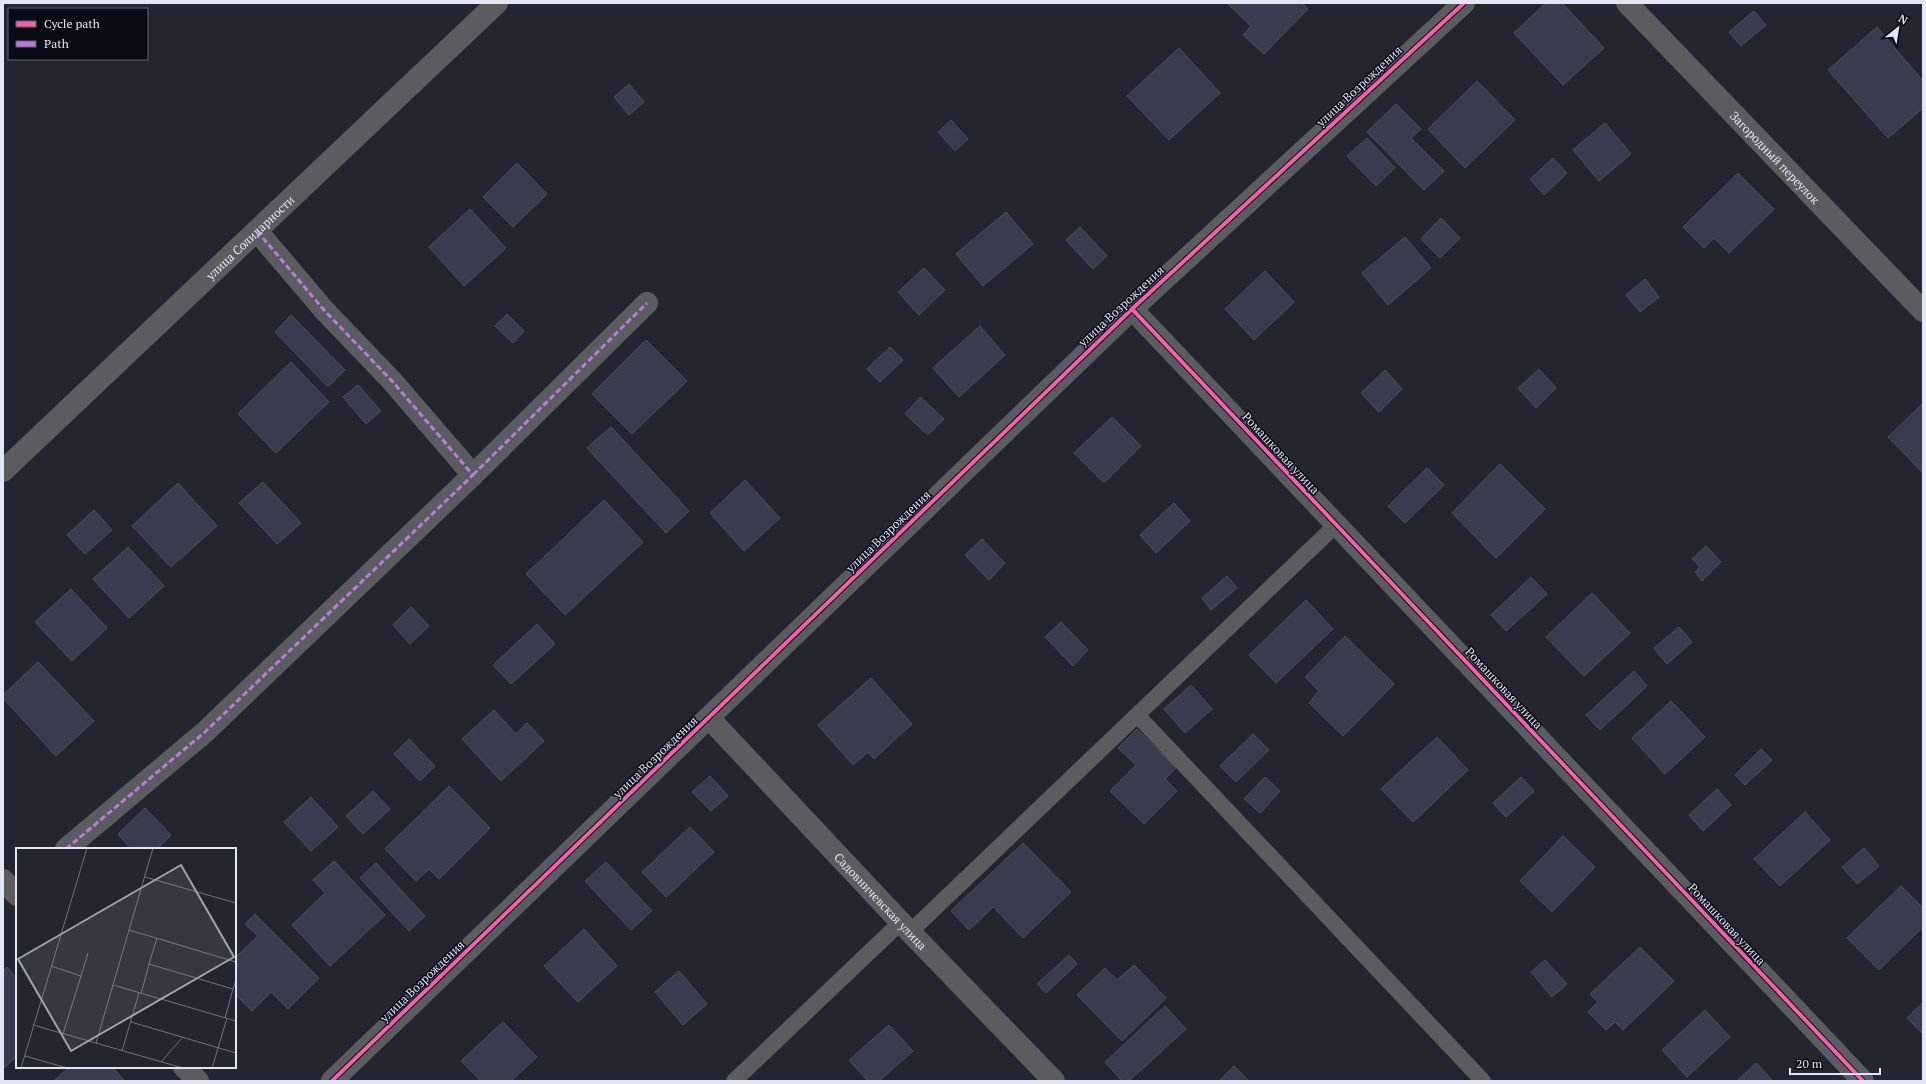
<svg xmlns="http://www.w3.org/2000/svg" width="1926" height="1084" font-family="'PT Serif',serif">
<rect width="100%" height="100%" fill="#232630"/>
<!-- building -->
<path fill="#393c4e" stroke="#4e515a" d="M1227 3H1302L1308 9 1264 54 1243 35 1251 26Z
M1546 3H1562L1604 48 1563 85 1514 33Z
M1754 11 1766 25 1741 46 1729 32Z
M1877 27 1923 81V108L1888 138 1828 70Z
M1179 48 1220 93 1169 140 1127 96Z
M1477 81 1515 120 1465 168 1428 129Z
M629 84 644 102 629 115 614 97Z
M1396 104 1421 129 1411 138 1444 171 1424 190 1367 132Z
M951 120 968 139 955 151 938 132Z
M1605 123 1631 154 1599 181 1573 150Z
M1367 138 1395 168 1376 186 1347 156Z
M1553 158 1567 173 1544 195 1530 179Z
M517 163 547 194 513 227 483 197Z
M1738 173 1774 209 1729 253 1714 238 1704 248 1683 227Z
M470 209 506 248 464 286 429 247Z
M1006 212 1033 244 983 286 956 254Z
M1441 218 1460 238 1440 258 1421 239Z
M1080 227 1107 256 1093 269 1066 240Z
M1405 237 1431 268 1388 305 1362 273Z
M924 268 945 290 919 315 898 292Z
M1265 271 1294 302 1254 340 1225 309Z
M1645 279 1659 297 1640 312 1626 295Z
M507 314 524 331 513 343 495 326Z
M291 315 345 370 328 387 275 332Z
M980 326 1005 355 959 397 933 368Z
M646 340 687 381 632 434 592 394Z
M890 347 903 360 880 382 867 369Z
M291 362 329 402 276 453 238 414Z
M1539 369 1556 388 1536 408 1518 388Z
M1385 370 1402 389 1379 412 1361 393Z
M358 385 381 411 366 424 343 397Z
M920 397 944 419 928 435 905 414Z
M1923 403V473L1888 437Z
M1112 417 1141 446 1104 483 1074 453Z
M611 427 689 511 666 533 587 448Z
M1500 464 1545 509 1496 558 1452 513Z
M1427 468 1444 485 1405 523 1388 506Z
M745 480 780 518 744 551 710 513Z
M263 482 301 523 277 544 239 503Z
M178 483 217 526 171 567 132 526Z
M604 500 643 542 565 615 526 574Z
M1174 503 1190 521 1156 553 1140 535Z
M94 510 112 530 85 554 67 535Z
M982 539 1005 563 989 580 965 555Z
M1706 546 1721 562 1702 581 1695 572 1700 567 1692 559Z
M128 547 164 586 129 618 93 579Z
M1227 576 1237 588 1211 610 1202 598Z
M1531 577 1547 594 1506 631 1491 615Z
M71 589 107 628 72 661 35 622Z
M1592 593 1630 633 1584 676 1546 637Z
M1306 600 1333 629 1276 683 1249 655Z
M411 607 429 626 410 644 393 625Z
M1061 622 1088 650 1073 666 1045 637Z
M537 624 555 644 511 684 493 665Z
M1679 627 1692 642 1667 664 1654 648Z
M1345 636 1394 684 1343 736 1309 703 1319 691 1305 677Z
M38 662 94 721 56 756 3 698V695Z
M1634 671 1647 686 1600 730 1586 715Z
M871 678 912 724 874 759 868 752 853 765 818 725Z
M1191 685 1212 709 1185 733 1164 709Z
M1671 701 1705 737 1665 774 1632 738Z
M494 710 516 734 527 723 544 741 501 781 462 739Z
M1137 729 1176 768 1165 779 1177 791 1144 824 1110 791 1136 765 1118 748Z
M1253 734 1269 750 1236 782 1220 766Z
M1437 737 1468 770 1413 822 1381 789Z
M409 739 435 766 420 781 394 754Z
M1761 749 1772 760 1745 785 1735 775Z
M710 776 728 796 711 811 692 792Z
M1265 777 1280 791 1260 813 1244 799Z
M1521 777 1534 791 1506 817 1493 803Z
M449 786 490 828 439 879 429 869 416 881 385 849Z
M1717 789 1731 805 1703 831 1689 815Z
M373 791 390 809 363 834 346 816Z
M311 797 338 827 311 851 284 822Z
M145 808 171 835 157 849H131L118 834Z
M1805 812 1830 840 1780 886 1754 859Z
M690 827 714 852 666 897 642 872Z
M1563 836 1595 867 1552 912 1520 881Z
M1023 843 1071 892 1023 938 993 907 969 930 951 911Z
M1864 848 1879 866 1857 884 1842 867Z
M334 861 385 915 330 966 292 925 325 893 313 880Z
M606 862 652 911 631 930 585 881Z
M376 863 425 916 409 931 360 878Z
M1901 886 1923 908V927L1879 970 1847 938Z
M255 914 319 978 288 1009 271 992 252 1011 235 994V958L258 936 245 924Z
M584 929 617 966 578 1002 544 966Z
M1640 947 1674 981 1623 1030 1615 1022 1606 1030 1588 1012 1598 1002 1590 994Z
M1069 955 1077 964 1046 993 1037 984Z
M1545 960 1567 984 1552 997 1531 972Z
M1134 965 1166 998 1122 1041 1077 995 1105 968 1117 980Z
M7 967 17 979V1056L3 1069V971Z
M679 971 707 1004 683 1025 655 992Z
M1923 1002V1034L1907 1018Z
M1165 1006 1186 1029 1129 1081H1122L1105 1062Z
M1705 1010 1730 1037 1687 1077 1662 1050Z
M503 1022 537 1057 511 1081H481L461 1061Z
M889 1025 913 1051 879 1081H868L849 1060Z
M1756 1063 1773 1081H1737Z
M1234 1066 1249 1081H1219Z
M69 1067H112L125 1081H54Z"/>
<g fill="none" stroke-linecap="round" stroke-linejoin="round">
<!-- service -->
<path stroke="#5a5c60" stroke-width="16" d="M1336 525 1137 715 1483 1081
M910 932 1137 715
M734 1081 901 922"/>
<!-- minor -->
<g stroke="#5a5c60" stroke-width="22">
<path id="s1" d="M1627 3 1923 311"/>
<path d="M1132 309 1863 1081"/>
<path id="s2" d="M3 471 497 3"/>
<path d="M473 475 647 303"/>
<path id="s3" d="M709 718 910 932 1054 1081"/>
<path d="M66 849 205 732 473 475 392 381 324 310 257 231"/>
<path d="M3 880 17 895"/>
<path d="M184 1067 198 1081"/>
<path d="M332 1081 1132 309 1464 3"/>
</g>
<!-- quiet -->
<path stroke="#bd7bd9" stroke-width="3" stroke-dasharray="6 3" stroke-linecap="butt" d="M473 475 647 303
M66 849 205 732 473 475 392 381 324 310 257 231"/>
<defs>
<path id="cycleway" d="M1132 309 1863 1081
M332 1081 1132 309 1464 3"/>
</defs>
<!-- cycleway casing -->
<use href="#cycleway" stroke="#0a0c15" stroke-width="6"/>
<!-- cycleway -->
<use href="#cycleway" stroke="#f560ab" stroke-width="4"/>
</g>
<g text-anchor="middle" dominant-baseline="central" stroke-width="3" stroke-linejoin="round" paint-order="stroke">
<!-- street labels -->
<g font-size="12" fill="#e3e7f5" stroke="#0a0c15">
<text transform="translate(1359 86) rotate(-43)">улица Возрождения</text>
<text stroke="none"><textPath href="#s1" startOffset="214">Загородный переулок</textPath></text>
<text stroke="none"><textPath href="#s2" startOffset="340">улица Солидарности</textPath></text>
<text transform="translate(1121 306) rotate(-43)">улица Возрождения</text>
<text transform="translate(1281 453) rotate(47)">Ромашковая улица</text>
<text transform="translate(888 531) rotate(-44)">улица Возрождения</text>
<text transform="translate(1504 688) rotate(47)">Ромашковая улица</text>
<text transform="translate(655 757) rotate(-44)">улица Возрождения</text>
<text stroke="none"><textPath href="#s3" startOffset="251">Садовничевская улица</textPath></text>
<text transform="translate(1727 924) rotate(47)">Ромашковая улица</text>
<text transform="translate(422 981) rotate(-44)">улица Возрождения</text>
</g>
</g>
<!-- overview -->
<g transform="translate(16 848)">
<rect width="220" height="220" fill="#232630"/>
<path fill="none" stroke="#70737f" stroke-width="1" d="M129 29 220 55M113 82 220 114M141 90 133 116 217 141 220 132M35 118 65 128 47 186M65 128 72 105M97 137 220 173M125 146 133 116M209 170 217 141M115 174 220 205M17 177 167 220M80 195 137 0M106 203 123 145M9 208 51 220M145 214 167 189M5 220 71 0M196 220 211 170"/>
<path fill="#a0a3b0" fill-opacity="0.15" stroke="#a0a3b0" stroke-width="2" d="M165 17 218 109 55 203 2 111Z"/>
<rect width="220" height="220" fill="none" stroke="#e3e7f5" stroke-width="2"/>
</g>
<!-- border -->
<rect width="1926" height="1084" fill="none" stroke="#e3e7f5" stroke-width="8"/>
<!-- legend -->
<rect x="8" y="8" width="140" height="52" fill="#0a0c15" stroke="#61646f"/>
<rect x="16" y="21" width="20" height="6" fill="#f560ab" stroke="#61646f"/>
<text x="44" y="28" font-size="12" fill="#e3e7f5">Cycle path</text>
<rect x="16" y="41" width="20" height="6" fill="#bd7bd9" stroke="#61646f"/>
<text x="44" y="48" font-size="12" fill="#e3e7f5">Path</text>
<!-- north arrow -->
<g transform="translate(1898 28) rotate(30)" stroke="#0a0c15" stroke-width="3" paint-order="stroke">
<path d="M0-3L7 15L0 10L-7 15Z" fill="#e3e7f5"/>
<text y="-6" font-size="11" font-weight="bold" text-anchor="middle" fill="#e3e7f5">N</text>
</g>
<!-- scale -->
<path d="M1790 1068v6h90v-6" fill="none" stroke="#e3e7f5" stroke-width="2"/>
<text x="1796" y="1068" font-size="12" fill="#e3e7f5" stroke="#0a0c15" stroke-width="3" paint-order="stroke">20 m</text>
</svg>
